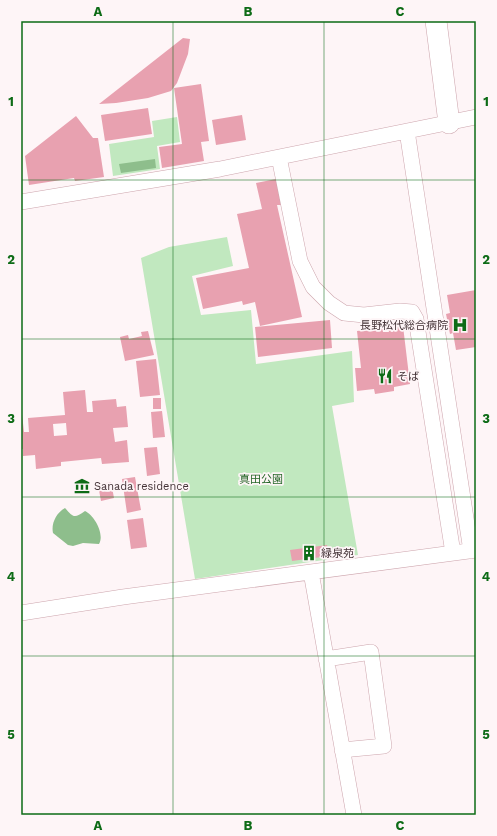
<svg xmlns="http://www.w3.org/2000/svg" width="497" height="836" font-family="'Work Sans','Noto Sans JP',sans-serif">
<rect width="100%" height="100%" fill="#fef5f7"/>
<!-- green -->
<path fill="#c1e8bf" d="M177 117 180 142 157 146 160 169 113 176 109 144 154 137 152 121Z
M227 237 233 266 192 276 201 315 251 310 256 364 352 351 354 402 332 406 358 555 195 579 141 258 169 247Z"/>
<!-- water -->
<path fill="#8ebe8c" d="M155 159 156 168 121 173 119 164Z
M65 508C73 517 74 519 85 511 94 515 105 534 99 544L83 543 73 546 68 545 53 533C51 524 56 513 65 508Z"/>
<!-- building -->
<path fill="#e8a1b0" fill-rule="evenodd" d="M183 38 190 39 188 54 177 83 171 91 148 98 116 103 99 104Z
M201 84 209 141 201 142 204 161 162 168 159 147 182 144 174 88Z
M148 108 152 134 105 141 101 115Z
M242 115 246 140 216 145 212 120Z
M76 116 93 138H98L104 177 75 181 74 178 29 185 25 156Z
M276 179 281 205H277L302 317 260 326 255 302 243 305 242 301 203 309 196 278 249 268 237 214 262 209 256 183Z
M476 290V347L456 350 453 333 450 334 446 314 450 313 447 295Z
M330 320 332 348 258 357 255 327Z
M403 326 410 384 394 387V391L375 394 374 389 357 391 355 368H361L357 331 383 328V332H389L388 328Z
M148 331 154 355 125 361 120 337 128 335 129 339 142 336 141 332Z
M156 359 160 395 140 397 136 361Z
M85 390 87 412H93L92 401 116 399 117 407 126 406 128 427 113 428 115 442 127 440 129 462 102 464 101 458 61 462V466L36 469 35 455 23 456V449H21V414H22L24 432H29L28 418 65 415 63 392ZM66 423 67 435 54 436 53 424Z
M153 398H161V409H153Z
M162 411 165 437 153 438 151 412Z
M157 447 160 474 147 476 144 448Z
M135 477 141 510 127 513 122 479Z
M111 482 114 498 101 501 98 485Z
M143 518 147 547 131 549 127 520Z
M327 545 329 556 292 561 290 550Z"/>
<g fill="none" stroke-linecap="round" stroke-linejoin="round">
<defs>
<path id="street" d="M407 131 471 551
M279 157 300 261 313 287 329 303 344 313 364 315 400 311 412 312 416 319 453 553
M21 202 220 169 476 117
M311 572 354 815
M21 613 123 597 476 550
M326 659 371 652 384 746 342 750"/>
<path id="secondary" d="M436 21 449 123"/>
</defs>
<!-- street casing -->
<use href="#street" stroke="#cda5ad" stroke-width="16"/>
<!-- secondary casing -->
<use href="#secondary" stroke="#cda5ad" stroke-width="22"/>
<!-- street -->
<use href="#street" stroke="#fff" stroke-width="15"/>
<!-- secondary -->
<use href="#secondary" stroke="#fff" stroke-width="21"/>
</g>
<!-- grid -->
<path fill="none" stroke="#0d6b16" stroke-width="1" stroke-opacity="0.55" d="M173 21V815M324 21V815M21 180H476M21 339H476M21 497H476M21 656H476"/>
<!-- icons -->
<defs>
<symbol id="hospital-bare" viewBox="-9 -9 18 18"><path d="M-5-5h3v3.5h4V-5h3V5h-3V1.5h-4V5h-3Z" fill="#0d6b16" stroke="#fef5f7" stroke-width="2.5" paint-order="stroke"/></symbol>
<symbol id="restaurant-bare" viewBox="-9 -9 18 18"><path d="M-5-6h1v4h1v-4h1v4h1v-4h1v5L-1.5 .5V6h-2V.5L-5-1ZM5-6V6H3V1.5H1.5Q1.5-4 5-6Z" fill="#0d6b16" stroke="#fef5f7" stroke-width="2.5" paint-order="stroke"/></symbol>
<symbol id="museum-bare" viewBox="-9 -9 18 18"><path d="M0-6L6-3V-2H-6V-3ZM-5-1h2V3h-2ZM-1-1h2V3h-2ZM3-1h2V3H3ZM-6 4H6V6H-6Z" fill="#0d6b16" stroke="#fef5f7" stroke-width="2.5" paint-order="stroke"/></symbol>
<symbol id="building-bare" viewBox="-9 -9 18 18"><path d="M-4-6H4V6H1V3H-1V6H-4ZM-2.5-4.3h1.7v1.8h-1.7ZM.8-4.3h1.7v1.8H.8ZM-2.5-1h1.7V.8h-1.7ZM.8-1h1.7V.8H.8Z" fill="#0d6b16" stroke="#fef5f7" stroke-width="2.5" paint-order="stroke"/></symbol>
</defs>
<g fill-rule="evenodd">
<use href="#hospital-bare" x="449" y="314" width="22" height="22"/>
<use href="#restaurant-bare" x="374" y="365" width="22" height="22"/>
<use href="#museum-bare" x="71" y="475" width="22" height="22"/>
<use href="#building-bare" x="298" y="542" width="22" height="22"/>
</g>
<g text-anchor="middle" dominant-baseline="central" stroke-width="3.5" stroke-linejoin="round" paint-order="stroke">
<!-- poi labels -->
<g font-size="11" fill="#443337" stroke="#fef5f7" text-anchor="start">
<text x="448" y="325" text-anchor="end">長野松代総合病院</text>
<text x="397" y="376">そば</text>
<text x="94" y="486">Sanada residence</text>
<text x="321" y="553">緑泉苑</text>
</g>
<!-- park labels -->
<g font-size="11" fill="#266728" stroke="#fef5f7">
<text x="261" y="479">真田公園</text>
</g>
</g>
<!-- border -->
<rect width="497" height="836" fill="none" stroke="#fef5f7" stroke-width="44"/>
<rect x="22" y="22" width="453" height="792" fill="none" stroke="#0d6b16" stroke-width="1.5"/>
<g font-size="13" text-anchor="middle" font-weight="bold" fill="#0d6b16">
<text x="98" y="16">A</text>
<text x="248" y="16">B</text>
<text x="400" y="16">C</text>
<text x="11" y="106">1</text>
<text x="486" y="106">1</text>
<text x="11" y="264">2</text>
<text x="486" y="264">2</text>
<text x="11" y="423">3</text>
<text x="486" y="423">3</text>
<text x="11" y="581">4</text>
<text x="486" y="581">4</text>
<text x="11" y="739">5</text>
<text x="486" y="739">5</text>
<text x="98" y="830">A</text>
<text x="248" y="830">B</text>
<text x="400" y="830">C</text>
</g>
</svg>
